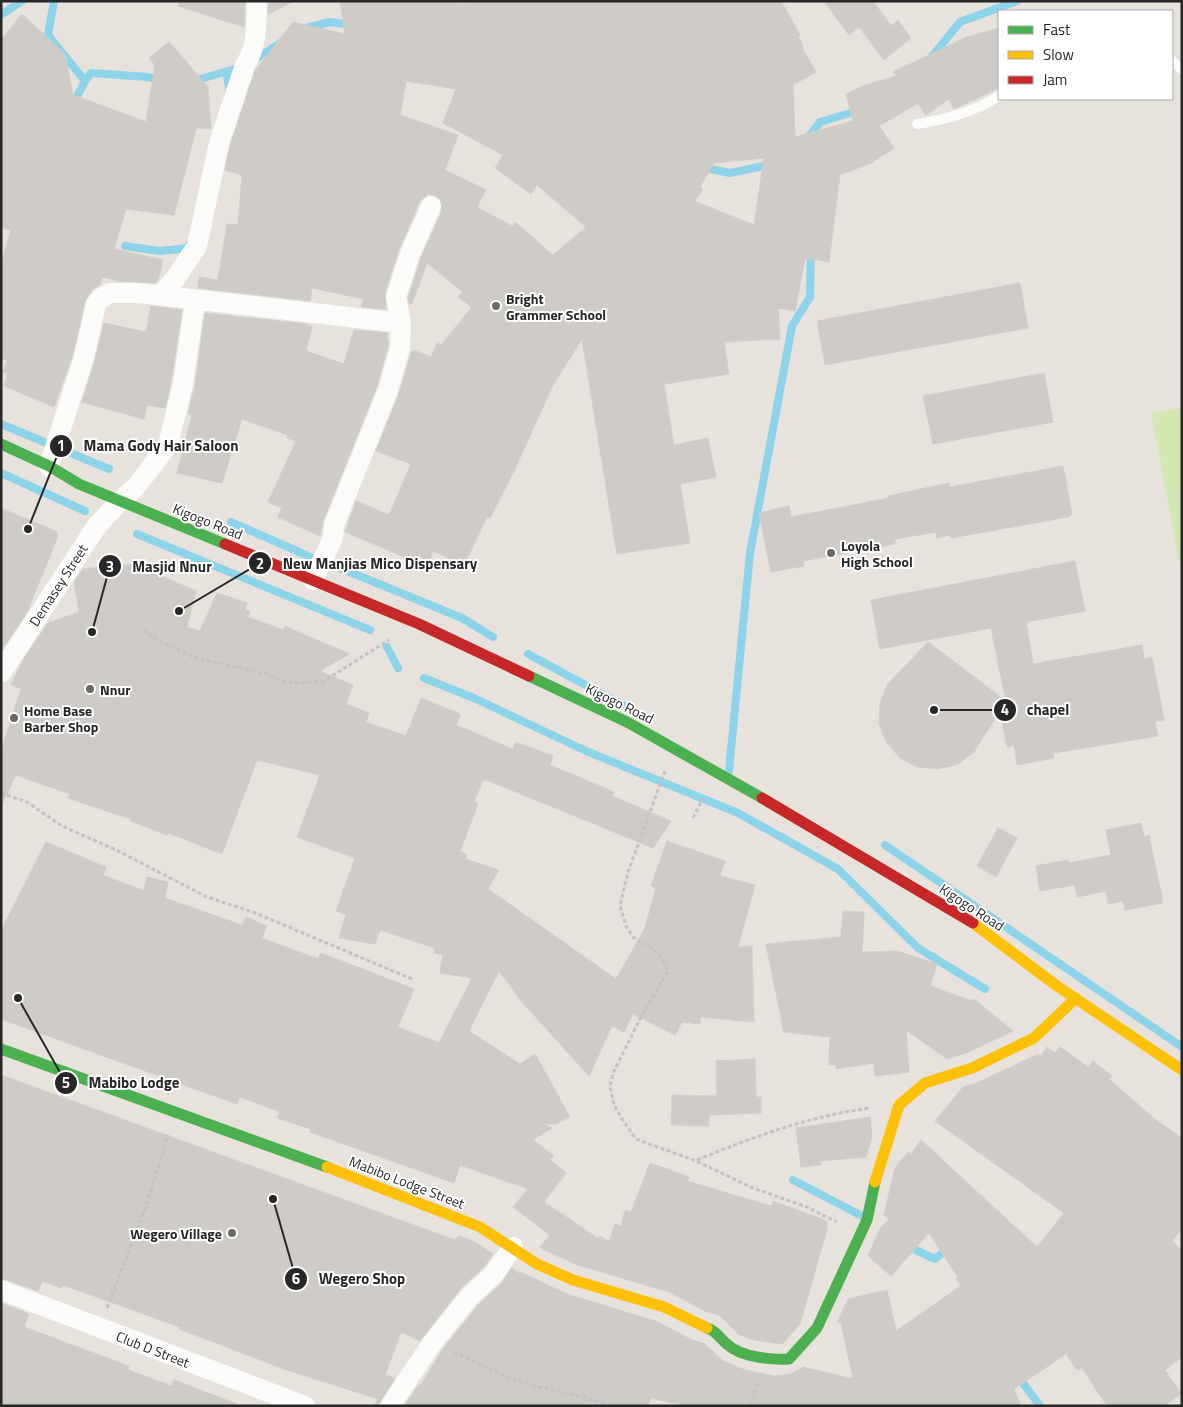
<svg xmlns="http://www.w3.org/2000/svg" width="1183" height="1407" font-family="'Titillium Web',sans-serif">
<rect width="100%" height="100%" fill="#e7e2dc"/>
<!-- pitch -->
<path fill="#d3e7b1" d="M1182 408V575L1151 413Z"/>
<g fill="none" stroke-linecap="round" stroke-linejoin="round">
<!-- stream -->
<path stroke="#8dd3ea" stroke-width="8" d="M54 1 48 35 85 81 91 73 148 77 163 81
M1 15 22 1
M302 29 330 22 352 25
M254 60 282 42
M929 60 960 22 1017 1
M227 76 230 93
M193 81 242 67
M72 106 85 81
M807 139 820 122 860 110
M701 167 730 173 773 164
M125 246 160 251 189 248V245
M1 424 109 469
M1 473 85 511
M231 522 313 558
M137 534 370 630
M340 568 462 618 493 637
M387 647 398 668
M528 654 632 710
M424 678 476 699 586 751 738 813 838 869 918 948 985 989
M729 771 750 553 792 326 810 297 811 250
M885 845 1182 1047
M793 1180 862 1216
M907 1246 935 1259 948 1248
M1017 1375 1040 1406"/>
</g>
<!-- building -->
<path fill="#cfccc8" stroke="#d1cec8" fill-rule="evenodd" d="M179 1H245L244 27 178 6Z
M269 1H294L268 14Z
M340 1H447L466 4V1H781L800 35 798 36 803 47 802 48 816 72 793 85 795 137 853 121 846 94 862 86 896 76 893 72 967 37 999 28V88L954 109 949 99 926 115 918 103 879 126 894 148 871 163 840 175 829 262 805 258 795 311 778 308 780 339 724 342 729 374 664 384 674 445 708 438 716 477 680 484 690 543 617 554 582 339 553 385 514 471 490 518 487 517 464 565 433 551 429 561 419 556 416 562 345 532 356 501 389 515 411 464 376 451 399 394 411 353 414 350 431 357 437 343 441 345 472 307 458 297 463 292 427 263 412 304 409 303 408 298 421 258 442 211 440 199 429 194 420 201 399 249 385 293 386 309 361 307 364 299 312 288 310 301 198 288 199 277 218 280 227 224 238 225 242 175 225 170 230 146 255 71 293 22 345 34ZM406 81 456 89 443 123 503 155 495 168 531 194 537 185 586 227 553 255 515 222 512 226 477 207 486 190 445 170 458 135 400 115ZM764 158 754 225 694 201 703 190 700 187 714 163Z
M824 1H873L891 26 898 20 911 38 884 60 859 27 849 35Z
M22 14 65 54 73 95 146 122 155 65 149 58 169 42 208 87 211 129 196 128 174 215 126 209 114 249 163 260 158 280 155 283 119 281 102 277 100 285 92 290 85 301 73 354 54 407 4 386 8 373 3 372 7 360 1 358V265L11 230 1 228V40Z
M1020 283 1028 328 825 365 817 321Z
M151 306 182 310 171 382 165 408 147 405 144 419 82 402 95 361 104 323 146 332Z
M205 313 307 324 312 327 306 351 344 364 354 330 388 333 386 339 388 340V346L377 386 323 521 320 536 278 517 282 508 268 502 296 441 287 438 288 435 242 419 222 483 177 473 192 415 188 414 195 386Z
M1044 373 1053 422 933 444 923 396Z
M1063 466 1072 514 1068 517 951 538 950 535 937 538 936 532 895 539V544L803 561 804 566 771 572 759 513 789 506 791 517 889 498 888 496 949 483 950 487Z
M1 508 57 532 58 536 27 612 1 651Z
M1075 561 1085 611 1026 622 1033 664 1142 645 1144 659 1152 657 1164 720 1155 721 1158 736 1053 753 1054 758 1017 765 1014 745 1007 747 1000 711 974 752 958 764 938 769 918 767 900 758 887 743 879 724 880 704 887 685 928 642 1006 701 991 628 880 649 871 600Z
M134 564 160 571 159 575 196 591 187 627 200 631 217 593 247 603 245 610 250 611 248 617 284 630 285 626 349 654 320 671 353 685 346 704 369 713 366 722 406 736 421 698 460 714 456 725 513 749 516 742 553 756 550 765 614 792 612 796 671 821 653 848 484 779 474 801 478 804 460 851 467 854 465 859 499 870 488 889 616 979 645 928 656 888 651 886 667 841 725 861 720 876 755 885 738 947 752 946 754 1022 701 1017 700 1024 682 1022 675 1035 633 1014 624 1032 612 1026 589 1076 522 1002 499 971 469 1031 520 1064 535 1054 570 1117 556 1124H541L552 1128 533 1140 554 1156 550 1160 566 1173 544 1202 599 1239 600 1236 609 1242 615 1224 621 1226 625 1210 631 1212 650 1163 689 1177 687 1181 771 1206 773 1201 827 1221V1229L800 1324 782 1344 754 1340 738 1334 719 1315 705 1311 669 1292 578 1265 544 1250 540 1247 550 1235 513 1207 528 1189 460 1165 454 1183 310 1132 311 1129 277 1118 280 1112 240 1097 237 1104 1 1019V931L46 842 106 867 103 875 144 891 147 877 168 882 165 898 242 925 246 917 267 926 262 938 318 959 321 953 414 989 398 1027 439 1043 472 978 440 973 443 955 434 953 435 948 380 930 375 944 339 938 346 915 336 911 355 858 297 837 320 775 257 760 222 854 168 833 167 835 130 821 131 819 68 798 70 794 16 775 1 806V752L21 689 11 684 25 657 48 623 79 612 74 582 83 569Z
M1141 823 1144 837 1149 835 1163 903 1125 910 1123 901 1108 904 1106 891 1077 897 1075 885 1040 891 1036 866 1068 860 1069 863 1111 855 1106 830Z
M998 828 1017 838 996 877 977 866Z
M843 911 864 912 862 952 897 951 937 964 930 986 972 1001 974 999 1013 1031 966 1053 947 1059 906 1030 909 1072 875 1076 874 1063 836 1069 835 1064 829 1065 830 1037 784 1032 766 944 841 937Z
M1047 1047 1055 1053 1060 1047 1088 1067 1093 1061 1112 1076 1109 1079 1156 1120 1182 1138V1229L1172 1241 1182 1251V1357L1165 1370 1181 1394 1164 1406H1107L1082 1368 1077 1370 1066 1354 1014 1389 1021 1406H688L651 1398 648 1406H404L419 1385H421L443 1349 479 1304 501 1284 512 1268 519 1274 520 1272 567 1294 658 1322 692 1340 705 1344 723 1361 745 1370 775 1376 791 1374 803 1367 853 1379 841 1322 837 1323 848 1299 887 1290 896 1331 961 1286 956 1279 958 1278 929 1233 891 1276 868 1256 880 1229 889 1219 884 1215 895 1168 908 1152 911 1154 921 1140 1037 1247 1064 1213 935 1121 963 1087 979 1082 1038 1054 1041 1056Z
M755 1059 756 1097H761V1113L709 1115V1126L671 1125 672 1095 717 1096 716 1061Z
M1 1075 455 1240 459 1236 473 1241 493 1254 484 1267 461 1288 420 1341 401 1332 385 1375 395 1378 378 1406H374L378 1399 284 1369 179 1329 180 1327 63 1285 62 1288 42 1281 38 1291 1 1278Z
M870 1117 872 1137 866 1157 820 1161 821 1165 801 1167 796 1128Z
M1 1303 29 1314 24 1327 129 1366 128 1370 172 1386 174 1380 237 1404V1406H1Z"/>
<g fill="none" stroke-linecap="round" stroke-linejoin="round">
<!-- path -->
<path stroke="#c4c3c2" stroke-width="3" stroke-dasharray="4 2.5" stroke-linecap="butt" d="M144 629 153 638 193 657 266 674 285 682 299 683 324 681 389 640
M665 771 628 872 620 906 626 926 633 937 653 949 664 962 668 971 640 1019 613 1073 610 1086 614 1105 622 1119 636 1139 696 1161 753 1188 807 1207 837 1222
M1 793 27 802 62 826 116 850 207 897 253 912 412 979
M693 818 703 798
M697 1160C756 1136 806 1117 870 1108
M107 1308 146 1206 168 1135
M454 1352C482 1365 510 1381 540 1387 562 1392 583 1397 604 1403L605 1406
M751 1406 757 1382"/>
<!-- lane -->
<path stroke="#fbfbfa" stroke-width="10" d="M1172 61 1182 69
M917 124C948 119 973 112 999 96"/>
<!-- street -->
<path stroke="#fbfbfa" stroke-width="20" d="M160 295 175 279 197 246 219 143 245 65C258 45 256 24 257 1
M49 466 84 357 96 304 101 298 110 293H139L401 323
M313 580 333 538 334 525 388 390 400 348 401 323 396 297 410 254 431 206
M1 673 96 527 120 501 135 488 168 445 183 384 195 301
M1 1290 305 1406
M390 1406 433 1342 470 1296 493 1275 513 1247"/>
<!-- fast -->
<path stroke="#4caf50" stroke-width="11" d="M1 444 49 466 79 484 225 544
M529 676 627 722 762 798
M1 1049 327 1167
M707 1328C717 1331 720 1339 728 1345 741 1357 772 1360 789 1359L817 1328 867 1220 875 1182"/>
<!-- slow -->
<path stroke="#ffc107" stroke-width="11" d="M973 923 1057 986 1182 1070
M327 1167 480 1227 537 1264 573 1280 664 1307 707 1328
M875 1182 899 1105 925 1083 972 1068 1034 1038 1076 998"/>
<!-- jam -->
<path stroke="#c62828" stroke-width="11" d="M225 544 419 624 529 676
M762 798 973 923"/>
</g>
<!-- markers -->
<g fill="#6a6866" stroke="#fff" stroke-width="2">
<circle cx="496" cy="306" r="5"/>
<circle cx="831" cy="553" r="5"/>
<circle cx="90" cy="689" r="5"/>
<circle cx="14" cy="718" r="5"/>
<circle cx="232" cy="1233" r="5"/>
</g>
<g text-anchor="middle" dominant-baseline="central" stroke-width="4" stroke-linejoin="round" paint-order="stroke">
<!-- poi labels -->
<g font-size="14" font-weight="bold" fill="#272727" stroke="#fff" text-anchor="start">
<text x="506" y="298">Bright<tspan x="506" dy="16">Grammer School</tspan></text>
<text x="841" y="545">Loyola<tspan x="841" dy="16">High School</tspan></text>
<text x="100" y="689">Nnur</text>
<text x="24" y="710">Home Base<tspan x="24" dy="16">Barber Shop</tspan></text>
<text x="222" y="1233" text-anchor="end">Wegero Village</text>
</g>
<!-- street labels -->
<g font-size="14" fill="#272727" stroke="#fff">
<text transform="translate(208 521) rotate(22)">Kigogo Road</text>
<text transform="translate(58 585) rotate(-57)">Demasey Street</text>
<text transform="translate(620 703) rotate(26)">Kigogo Road</text>
<text transform="translate(972 907) rotate(33)">Kigogo Road</text>
<text transform="translate(407 1182) rotate(21)">Mabibo Lodge Street</text>
<text transform="translate(153 1349) rotate(21)">Club D Street</text>
</g>
</g>
<!-- callouts -->
<path fill="none" stroke="#272727" stroke-width="2" d="M28 529L61 446M179 611L260 563M92 632L110 566M934 710L1005 710M18 998L66 1083M273 1199L296 1279"/>
<g fill="#272727" stroke="#fff" stroke-width="2">
<circle cx="28" cy="529" r="5"/>
<circle cx="179" cy="611" r="5"/>
<circle cx="92" cy="632" r="5"/>
<circle cx="934" cy="710" r="5"/>
<circle cx="18" cy="998" r="5"/>
<circle cx="273" cy="1199" r="5"/>
<circle cx="61" cy="446" r="12"/>
<circle cx="260" cy="563" r="12"/>
<circle cx="110" cy="566" r="12"/>
<circle cx="1005" cy="710" r="12"/>
<circle cx="66" cy="1083" r="12"/>
<circle cx="296" cy="1279" r="12"/>
</g>
<g font-size="15" text-anchor="middle" font-weight="bold" fill="#fff">
<text x="61" y="451">1</text>
<text x="260" y="569">2</text>
<text x="110" y="572">3</text>
<text x="1005" y="715">4</text>
<text x="66" y="1088">5</text>
<text x="296" y="1284">6</text>
</g>
<g font-size="15" text-anchor="middle" font-weight="bold" fill="#272727" stroke="#fff" stroke-width="4" stroke-linejoin="round" paint-order="stroke">
<text x="161" y="451">Mama Gody Hair Saloon</text>
<text x="380" y="569">New Manjias Mico Dispensary</text>
<text x="172" y="572">Masjid Nnur</text>
<text x="1048" y="715">chapel</text>
<text x="134" y="1088">Mabibo Lodge</text>
<text x="362" y="1284">Wegero Shop</text>
</g>
<!-- border -->
<rect width="1183" height="1407" fill="none" stroke="#272727" stroke-width="5"/>
<!-- legend -->
<rect x="998" y="10" width="175" height="90" fill="#ffffff" stroke="#a9a9a9"/>
<rect x="1008" y="26" width="25" height="8" fill="#4caf50" stroke="#a9a9a9"/>
<text x="1043" y="35" font-size="15" fill="#272727">Fast</text>
<rect x="1008" y="51" width="25" height="8" fill="#ffc107" stroke="#a9a9a9"/>
<text x="1043" y="60" font-size="15" fill="#272727">Slow</text>
<rect x="1008" y="76" width="25" height="8" fill="#c62828" stroke="#a9a9a9"/>
<text x="1043" y="85" font-size="15" fill="#272727">Jam</text>
</svg>
